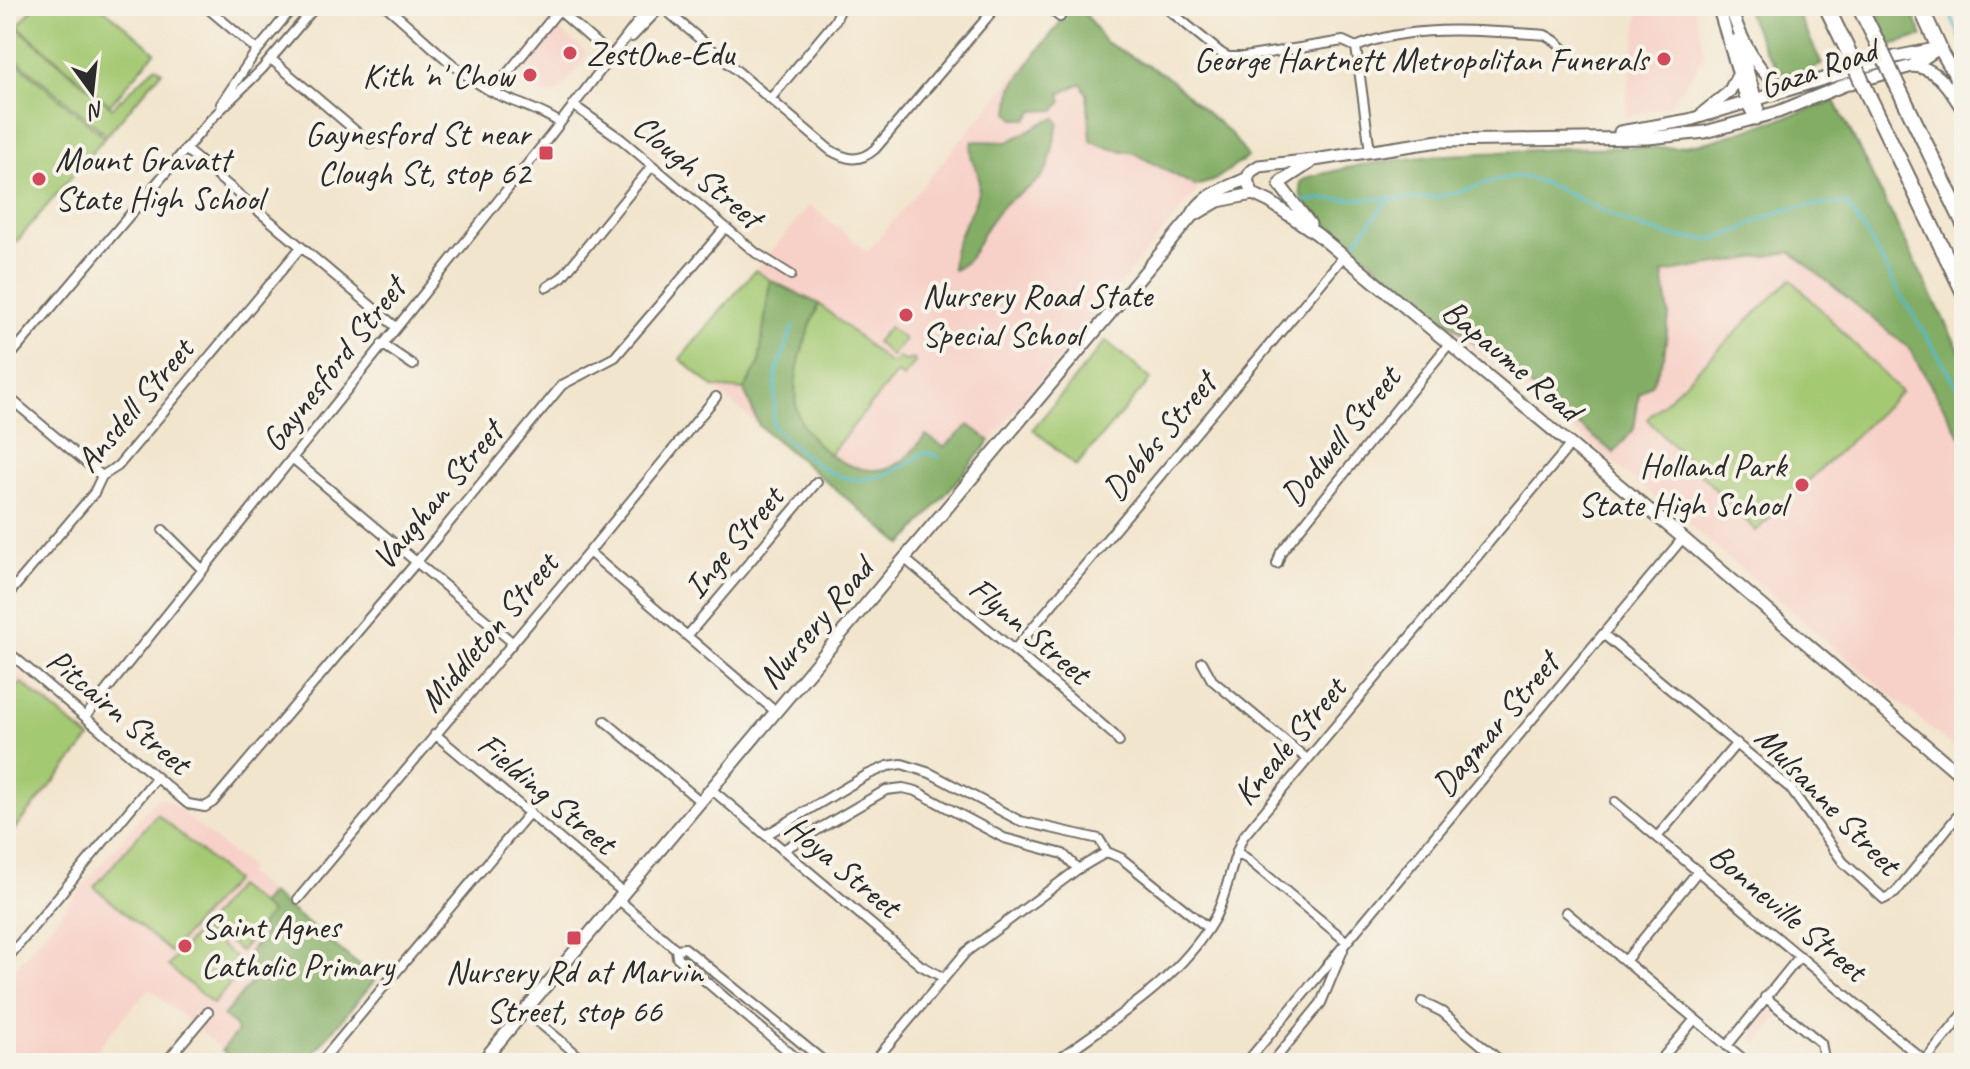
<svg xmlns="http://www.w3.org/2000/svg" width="1970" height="1069" font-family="Caveat,sans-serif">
<rect width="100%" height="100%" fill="#f7f3e8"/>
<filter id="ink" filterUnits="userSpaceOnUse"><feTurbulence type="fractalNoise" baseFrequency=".0125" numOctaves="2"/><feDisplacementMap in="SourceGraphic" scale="16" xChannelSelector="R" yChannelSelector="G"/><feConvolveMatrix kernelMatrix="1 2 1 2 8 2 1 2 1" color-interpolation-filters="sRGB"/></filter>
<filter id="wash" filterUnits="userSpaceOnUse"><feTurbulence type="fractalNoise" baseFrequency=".006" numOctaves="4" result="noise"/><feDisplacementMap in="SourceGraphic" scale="32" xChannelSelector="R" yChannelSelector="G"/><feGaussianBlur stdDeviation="1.8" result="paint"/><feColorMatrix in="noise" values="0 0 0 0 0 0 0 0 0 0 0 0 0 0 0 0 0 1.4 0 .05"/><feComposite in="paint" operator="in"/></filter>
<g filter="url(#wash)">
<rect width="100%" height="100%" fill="#f2e5cd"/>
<!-- built -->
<path fill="#f7d1c8" d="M1640 6H1694L1705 57 1670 105 1624 118Z
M552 28H557L585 51 584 61 558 93 550 96 512 85 510 79Z
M1053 30 1216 168 903 545 680 360 810 205 867 252Z
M1444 162 1800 250 1910 348 1964 442V757L1693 528 1361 256Z
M6 663 92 738 6 845Z
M164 798 250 868 246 873 376 979 305 1063H238L149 988 85 1063H6V977L12 973 155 799Z
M1768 1007 1780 1017 1757 1044 1742 1032 1763 1008Z"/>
<!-- green -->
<path fill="#a4c973" stroke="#687a4f" stroke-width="2" d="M35 6H101L155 52 110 105 18 26Z
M15 26 112 108 156 66 162 71 107 135 6 51V37Z
M6 54 105 137 6 254Z
M755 270 770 280 759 364 744 390 713 387 680 359Z
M1791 279 1901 392 1756 531 1647 419Z
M819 304 889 363 895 362 899 357 904 361 914 359 915 362 903 378 897 373 830 454C822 448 812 441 806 433 778 395 804 341 819 304Z
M889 327 905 340 891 356 876 342Z
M1106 341 1151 379 1076 466 1033 429Z
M22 683 90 739 6 839V792L10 790 14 763 6 757V738L15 721 6 711V697Z
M157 814 234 880 170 952 94 887Z
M236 886 271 913 240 951 206 923Z
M200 928 245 966 213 1004 168 966Z"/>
<!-- forest -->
<path fill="#83ad65" stroke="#576c48" stroke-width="2" d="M1060 6 1082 9 1105 42 1165 75 1231 134 1248 157 1213 181 1195 186 1134 153 1112 149 1091 141 1087 94 1081 83 1060 94 1062 102 1055 110 1034 111 1027 119H1015L1009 113 1012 88 1039 49 1056 29 1061 20Z
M1744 6H1794L1822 64 1800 75 1781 72 1764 49Z
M1875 6H1909L1923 36 1890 45Z
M1835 101 1964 360V442L1909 348 1791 252 1663 273 1669 315 1664 356 1652 383 1639 394 1634 429 1614 453 1316 217 1301 197 1300 182 1309 177 1360 165 1431 156 1569 148 1679 147 1712 141Z
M1056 118 1059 124C1052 140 1054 157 1045 172 1036 187 1019 192 1006 203 1000 208 995 216 990 222 977 238 975 262 953 270 948 241 977 213 979 184 981 166 966 165 973 141L1008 142 1048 120Z
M770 280 819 304C806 337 792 369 796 405 801 446 863 488 901 462 910 456 919 443 926 435L944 447 969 425 990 441 903 545 759 426 744 390 759 364Z
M270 893 376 979 305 1063H238L222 1050 237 1032 235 1026 223 1016 252 982 250 951 264 934 258 929 270 913 260 905Z"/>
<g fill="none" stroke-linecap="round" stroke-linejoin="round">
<!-- stream -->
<path stroke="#4fbbc9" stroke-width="3" d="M1947 6 1964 47
M1304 201C1352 195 1406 204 1451 194 1470 190 1504 174 1522 177 1542 180 1561 191 1579 199 1618 219 1660 240 1706 239 1733 238 1750 222 1774 214 1796 205 1823 205 1846 203 1872 237 1887 274 1910 310 1928 339 1948 368 1964 400
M1354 244 1390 197
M793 327 776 374 773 426C826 479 857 501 925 452L938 457"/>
</g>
</g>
<g filter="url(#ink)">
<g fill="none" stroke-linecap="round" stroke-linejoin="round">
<defs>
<path id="street" d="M205 6 257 50
M386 6C417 32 453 69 487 89 511 103 537 107 560 123
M554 6 612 57
M661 6 830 150C847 160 859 163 875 149L997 6
M1046 6 1060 17
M1164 6 1221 53 1228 57H1244L1343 41 1356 47
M632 37 662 6
M1356 47C1409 23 1488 31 1545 35 1560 42 1567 52 1576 66
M1356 47 1370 151
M271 59 371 144
M496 94 502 80 558 11
M771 98 835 21 842 6
M221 104 253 56 294 6
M573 105 621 139 756 253 791 275
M185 149 396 327
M547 287 562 277 652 166
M382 344 413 365
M6 361 212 118 262 69 316 6
M6 395 102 476
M292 458 512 642
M163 530 203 570
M589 552 776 712
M905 559 1091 715 1114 735 1119 742
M1277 564 1281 552 1449 344
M6 597 94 493 102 476 118 466 301 247
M1603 634 1790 788 1843 862 1884 899 1895 893 1964 808
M688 635 817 482
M6 650 188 804 205 807 213 802 420 558 562 385 615 357 725 228
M1014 650 1344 256
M1202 662 1212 680 1307 759
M85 717 550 136 650 6
M605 721 701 802
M435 734 624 893
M711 789 920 965 944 978
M1615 802 1927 1063
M766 835 867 775 888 766 902 764 930 773 1020 821 1099 839 1107 852 1121 858 1208 928
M1657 837 1737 743
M783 850 886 790 903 788 916 791 1004 838 1063 854 1078 869
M1236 852 1246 858 1347 942
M298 899 589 552 716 397
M619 900 676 949 677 957 802 1063
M1566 912 1748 1063
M676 949 685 948 826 1063
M6 960 156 778
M1626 960 1698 871
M1765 997 1821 1043 1823 1053 1817 1063
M1422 1002 1442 1012 1503 1063
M524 1010 587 1063
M1727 1046 1800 956
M1925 1061 1964 1013
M165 1063 208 1012
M320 1063 530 812
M873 1063 966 952 1078 869 1107 852
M1053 1063C1110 1021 1178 982 1214 919 1228 894 1230 863 1243 837L1571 444
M1246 1063 1683 538
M1272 1063 1321 1003 1343 950
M1658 1063 1695 1019"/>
<path id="secondary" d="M1718 6 1748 104 1756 119
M1730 6C1738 32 1760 84 1790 88
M1738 39 1758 107
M1939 48 1912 66 1847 84 1778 112 1705 132 1648 138 1439 141 1314 160 1259 166 1250 172 1247 181 1253 194 1270 202 1317 234 1683 538 1964 778
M1939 48 1953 72 1964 103
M1912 66C1939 67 1950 91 1964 111
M1704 112 1729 92 1739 73
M1620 132 1689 120 1895 57 1935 49
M1281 182 1310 163
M1280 185 1310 224
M1191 217 1218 201 1253 194
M481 1063 1191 217C1203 193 1225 189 1248 178"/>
<path id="highway" d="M1826 6 1848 51
M1859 6 1877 42
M1920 6 1939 48
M1898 87 1964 224
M1868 95 1964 293"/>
</defs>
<!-- street casing -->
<use href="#street" stroke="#716c64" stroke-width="12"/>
<!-- secondary casing -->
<use href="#secondary" stroke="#716c64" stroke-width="15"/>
<!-- highway casing -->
<use href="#highway" stroke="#716c64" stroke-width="18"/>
<!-- street -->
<use href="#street" stroke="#fff" stroke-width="8"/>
<!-- secondary -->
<use href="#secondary" stroke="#fff" stroke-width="11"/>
<!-- highway -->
<use href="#highway" stroke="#fff" stroke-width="14"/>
<defs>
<path id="highway-bridge" d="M1877 42 1898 87
M1848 51 1868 95"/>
</defs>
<!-- highway-bridge casing -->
<use href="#highway-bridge" stroke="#716c64" stroke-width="18" stroke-linecap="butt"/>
<!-- highway-bridge -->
<use href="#highway-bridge" stroke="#fff" stroke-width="14"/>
</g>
</g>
<!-- markers -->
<g fill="#d1495b" stroke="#f7f3e8" stroke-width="3">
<circle cx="570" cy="53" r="8"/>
<circle cx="1664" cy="59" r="8"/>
<circle cx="530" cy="75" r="8"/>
<rect x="538" y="145" width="16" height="16" rx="4"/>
<circle cx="39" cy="179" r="8"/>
<circle cx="906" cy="315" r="8"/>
<circle cx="1802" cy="485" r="8"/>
<rect x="566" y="930" width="16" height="16" rx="4"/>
<circle cx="185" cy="946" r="8"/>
</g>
<g text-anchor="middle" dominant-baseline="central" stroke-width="8" stroke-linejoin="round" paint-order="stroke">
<!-- poi labels -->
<g font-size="34" fill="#2b2b2b" stroke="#f7f3e8" text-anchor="start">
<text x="586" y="53">ZestOne-Edu</text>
<text x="1648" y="59" text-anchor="end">George Hartnett Metropolitan Funerals</text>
<text x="514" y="75" text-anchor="end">Kith 'n' Chow</text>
<text x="530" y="133" text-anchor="end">Gaynesford St near<tspan x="530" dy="39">Clough St, stop 62</tspan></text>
<text x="55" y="159">Mount Gravatt<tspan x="55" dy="39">State High School</tspan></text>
<text x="922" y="295">Nursery Road State<tspan x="922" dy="39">Special School</tspan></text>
<text x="1786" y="465" text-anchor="end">Holland Park<tspan x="1786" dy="39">State High School</tspan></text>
<text x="201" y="926">Saint Agnes<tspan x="201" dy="39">Catholic Primary</tspan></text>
<text x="574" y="971" text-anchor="middle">Nursery Rd at Marvin<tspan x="574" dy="39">Street, stop 66</tspan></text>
</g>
<!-- street labels -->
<g font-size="34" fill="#2b2b2b" stroke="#f7f3e8">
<text transform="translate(1818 68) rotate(-19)">Gaza Road</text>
<text transform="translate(698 171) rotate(40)">Clough Street</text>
<text transform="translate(1512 360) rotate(40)">Bapaume Road</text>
<text transform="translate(333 364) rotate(-52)">Gaynesford Street</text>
<text transform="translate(134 405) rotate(-50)">Ansdell Street</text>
<text transform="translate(1159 436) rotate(-50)">Dobbs Street</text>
<text transform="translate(1340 436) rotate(-51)">Dodwell Street</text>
<text transform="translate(437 495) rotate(-50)">Vaughan Street</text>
<text transform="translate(733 542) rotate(-50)">Inge Street</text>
<text transform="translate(815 623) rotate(-50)">Nursery Road</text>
<text transform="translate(1030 630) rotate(40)">Flynn Street</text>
<text transform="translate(488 632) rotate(-50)">Middleton Street</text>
<text transform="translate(119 711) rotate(40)">Pitcairn Street</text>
<text transform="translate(1495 724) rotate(-50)">Dagmar Street</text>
<text transform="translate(1289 741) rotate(-50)">Kneale Street</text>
<text transform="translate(547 793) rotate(40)">Fielding Street</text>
<text transform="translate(1828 800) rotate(46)">Mulsanne Street</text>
<text transform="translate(843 866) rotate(40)">Hoya Street</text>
<text transform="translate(1788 912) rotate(40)">Bonneville Street</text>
</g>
</g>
<!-- margin -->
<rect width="1970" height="1069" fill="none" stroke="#f7f3e8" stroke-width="32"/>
<!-- north arrow -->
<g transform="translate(92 92) rotate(165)" stroke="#f7f3e8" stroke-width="6" paint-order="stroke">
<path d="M0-6L14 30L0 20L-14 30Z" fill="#2b2b2b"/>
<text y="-12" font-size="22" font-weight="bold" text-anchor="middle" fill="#2b2b2b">N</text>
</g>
</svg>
